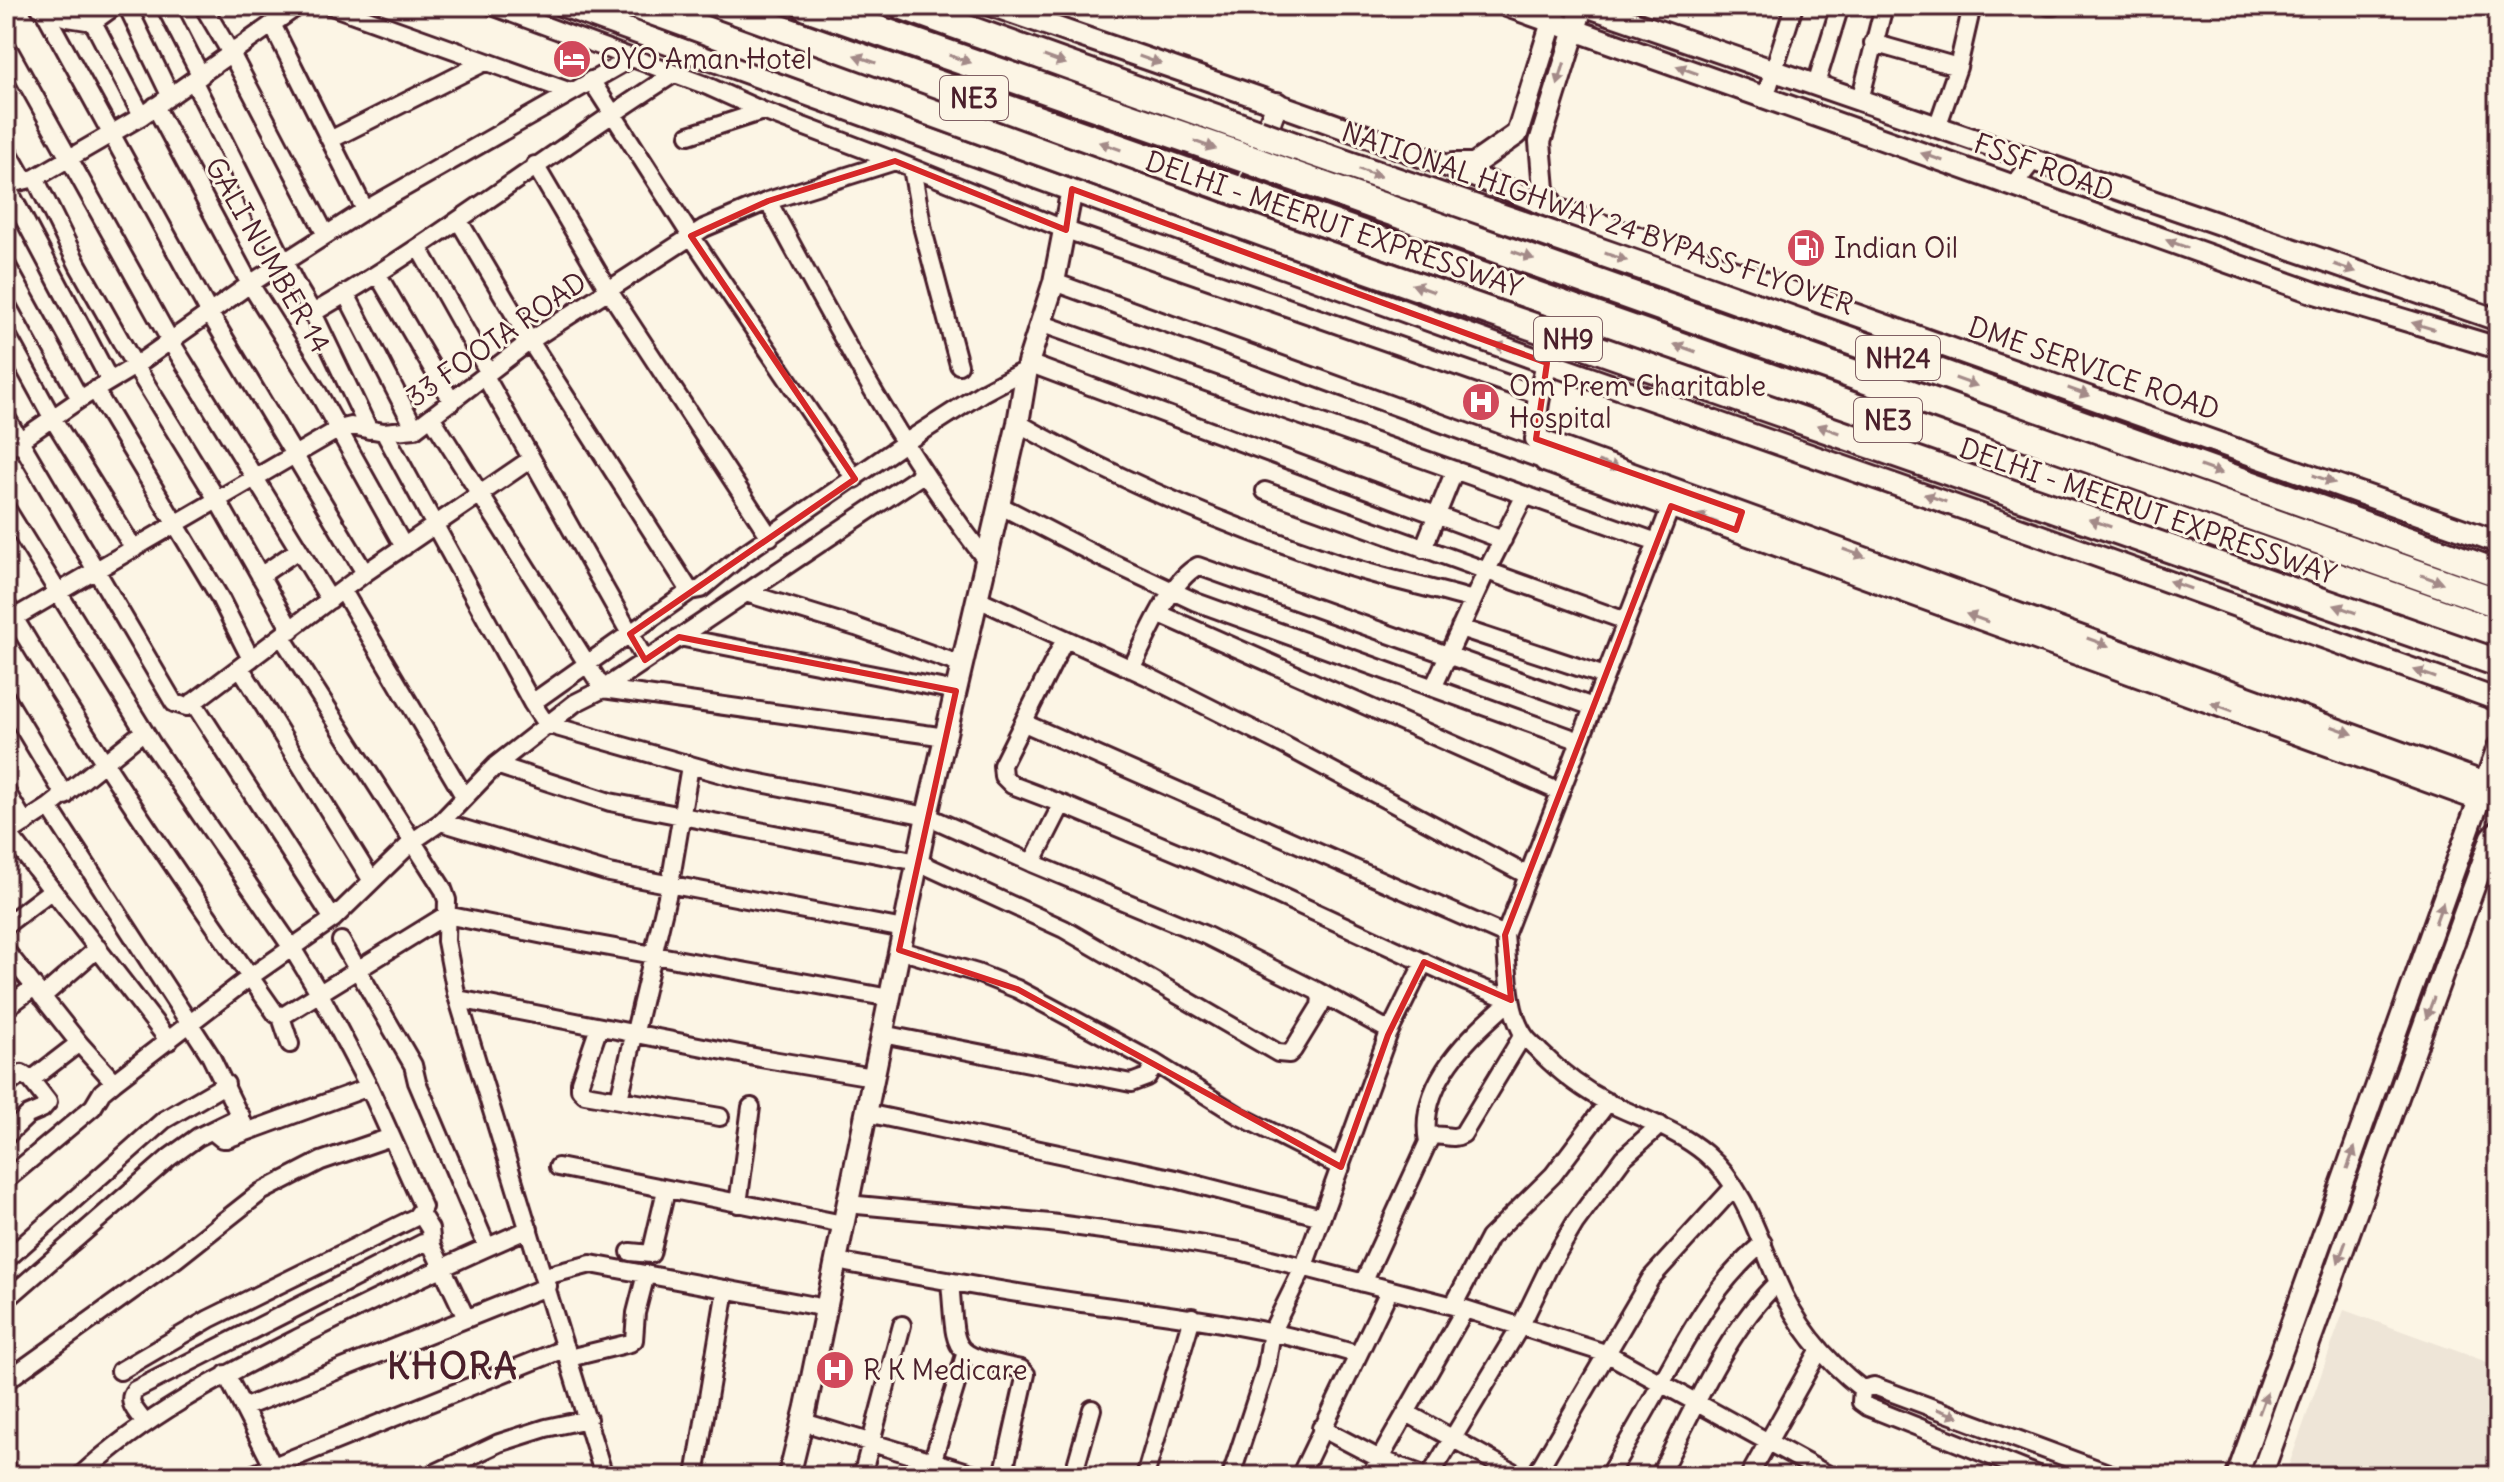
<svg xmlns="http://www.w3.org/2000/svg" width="2504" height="1482" font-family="Delius,sans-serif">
<rect width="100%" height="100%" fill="#fcf5e5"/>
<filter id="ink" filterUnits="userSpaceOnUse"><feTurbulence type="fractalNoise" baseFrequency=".0125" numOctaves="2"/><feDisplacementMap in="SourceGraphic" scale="16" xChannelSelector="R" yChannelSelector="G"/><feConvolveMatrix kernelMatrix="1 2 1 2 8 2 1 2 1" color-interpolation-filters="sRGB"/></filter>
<g filter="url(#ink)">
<!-- built -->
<path fill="#eee5d7" d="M2344 1310 2498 1366V1476H2285Z"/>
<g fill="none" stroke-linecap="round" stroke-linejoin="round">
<defs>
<path id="minor" d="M127 6 170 95
M165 6 201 76
M203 6 232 55 326 235
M331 6 571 92
M492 6 705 85 763 111 895 161 1066 230 1539 395
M2049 6H2053
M40 8 68 18 93 22 115 6
M43 9 210 314 365 573
M93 22 142 116
M273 26 365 210
M1873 43 1958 67
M6 45 171 342 330 600
M193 80 295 283 313 313 369 430
M591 80 691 236 855 479
M1816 84 1840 6
M1765 98 1794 6
M1860 100 1884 6
M155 106 250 284 317 391 404 547
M1937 127 1958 67 1972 6
M689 135 763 111
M330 140 485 62
M6 148 24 180
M535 165 609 291 770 537
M912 168 923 230 959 365
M35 178 78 265 135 366 250 284 365 210 632 58
M6 185 35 178 142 116 298 6
M6 185 110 381
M2013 186 2033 161
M768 201C835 325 900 449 987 561
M459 221 530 341 690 591
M419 248 489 373
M6 264 80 399
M378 275 452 402
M1054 282 1545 461
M346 294 415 429
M313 313C437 241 551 152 672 75
M1040 323 1657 542
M6 333 53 419 134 549
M1028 363 1503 540
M485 376 645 660
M95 390 220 598 251 659
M6 417 174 703 187 707 365 573 531 459
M432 418 603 689 946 737
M1018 423C1119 481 1228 526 1337 563 1382 578 1428 587 1473 600
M384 432 532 703 546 724 736 778 927 816 1032 863 1205 935 1317 991 1321 997 1320 1006 1293 1050 1289 1054 1278 1053 1064 929 918 862 610 802 496 765
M6 450 80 399 135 366 218 501 291 630
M1265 491 1626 621
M999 505 1102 558 1196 602 1580 741
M1671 506 1505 935C1508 964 1507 1011 1524 1035 1528 1042 1536 1047 1541 1053 1561 1073 1583 1090 1609 1103 1642 1119 1678 1130 1706 1154 1744 1186 1758 1236 1777 1280 1795 1324 1825 1360 1862 1389
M6 508 152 744 292 948 320 994 369 1087 423 1207 416 1217 209 1319 120 1371
M1423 549 1455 470
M260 576 298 550
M343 591 464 796
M746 593 856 627 962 665
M978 599 1147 676 1282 744 1527 875
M6 604C89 745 182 880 276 1014L281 1017 446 915 549 936 890 998
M1160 614 1560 792
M7 622 339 429 351 426 384 432 415 429 530 341 704 228 768 201 895 161
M1460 628 1605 676
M282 637 443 889 447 900 446 941 456 993 604 1476
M679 637 956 691
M240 667 372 881
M1131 669C1146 640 1169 581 1198 566L1593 707
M1433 688 1486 572 1525 495
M6 698 65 796
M193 702 333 919 413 841 441 822 496 765 575 703 603 689 923 474
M532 703 690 591 701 589 742 555 903 444 982 393 1027 369
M1024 723 1505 935
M144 731 49 807 210 1055 247 1131
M6 791 25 823
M1062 804 1012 785 1003 776 1002 765 1065 639
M441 822 609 873 904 929
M8 833 169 1041
M6 835 49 807
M1032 863 1062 804 1265 889 1464 981 1511 1000C1471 1035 1417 1083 1428 1142
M6 925 52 890
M341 941 413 1065 417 1082 487 1247
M899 950 977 973 1017 989 1155 1063 1238 1115 1341 1167
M6 951 79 1043 114 1082
M1317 991 1390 1031
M42 997 98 948
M458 999 760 1058 873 1077
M6 1008 34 987
M281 1017 290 1044
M599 1027 580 1082V1089L585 1094 720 1117
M882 1034 1131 1083 1147 1077 1155 1063
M6 1086 22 1074 31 1080 79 1043
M619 1099 670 884 690 766
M866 1113 1176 1179 1322 1217
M212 1131 222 1139H227L369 1087
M6 1136 28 1115 42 1109 48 1102 31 1080
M558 1167 843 1224
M6 1180 93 1107 102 1092 114 1082 250 977 333 919
M738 1204 751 1107
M847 1204 1050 1223 1162 1238 1240 1251 1465 1309 1608 1354 1830 1476
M420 1213 430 1229 432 1246
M630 1252 651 1254 666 1190
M6 1260 164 1120 226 1084
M836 1261C918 1276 999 1291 1082 1303 1178 1316 1263 1326 1356 1354
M545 1276 591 1264 826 1308
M950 1282C957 1355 947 1353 1021 1369L1026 1374 1003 1476
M1363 1283 1428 1142 1432 1136C1444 1133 1451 1141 1463 1134L1523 1035
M6 1300 170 1157 198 1137 241 1116
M1453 1306 1489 1238 1553 1175 1608 1102
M569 1358 630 1343 634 1340 636 1313 646 1274
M226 1374 278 1476
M6 1381 176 1259 261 1192 321 1161 391 1137
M243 1408 548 1286
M1407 1413 1520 1476
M803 1422 981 1476
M145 1423C137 1412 125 1402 135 1390L423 1243 432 1246 466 1318
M1321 1428 1380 1459 1426 1476
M6 1468 12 1476
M80 1476C148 1413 221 1377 302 1336 377 1298 452 1262 529 1229
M249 1476 566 1348
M429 1476 499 1443 546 1428 588 1419
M695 1476 726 1289
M862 1476 902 1325
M928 1476 965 1355
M1073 1476 1092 1409
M1145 1476 1192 1317
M1231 1476 1266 1369 1272 1331 1304 1266 1388 1035 1424 962
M1300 1476 1389 1291
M1370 1476 1465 1309
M1430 1476 1521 1325 1549 1267 1575 1223 1623 1158 1660 1125
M1535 1476 1651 1278 1734 1187
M1608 1476C1628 1442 1648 1407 1667 1373 1695 1323 1718 1281 1763 1243
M1659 1476C1692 1413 1726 1331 1778 1282
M1749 1476 1820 1349
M2041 1476 1868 1407 1861 1402 1862 1389 1874 1386 2116 1476"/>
<path id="tertiary" d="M563 6 1547 363 2033 533 2498 700
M993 6C1181 71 1369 133 1554 208L2498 542
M1507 6 2315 293 2498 348
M1586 6 2498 320
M1453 164H1474L1517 134 1557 6
M1554 208 1544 189 1540 142 1579 17
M1229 234 1277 103
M1547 363C1538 401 1529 424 1545 461L2479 800
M1536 439 2485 783
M789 1476 806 1407 928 811 1018 423 1028 363 1054 282 1072 189
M2237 1476 2498 747
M2261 1476 2492 837 2498 831"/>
<path id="trunk" d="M903 6 1258 133
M1297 147 1650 269 2498 573"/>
<path id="motorway" d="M712 6 1236 190
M807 6 1248 159
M1291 175 2498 603
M1279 206 2498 634"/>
</defs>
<!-- minor casing -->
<use href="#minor" stroke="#4a1f2b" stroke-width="22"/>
<!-- tertiary casing -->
<use href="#tertiary" stroke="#4a1f2b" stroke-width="26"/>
<!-- trunk casing -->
<use href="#trunk" stroke="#4a1f2b" stroke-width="32"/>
<!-- motorway casing -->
<use href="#motorway" stroke="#4a1f2b" stroke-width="34"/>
<!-- minor -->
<use href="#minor" stroke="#fcf5e5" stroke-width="16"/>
<!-- tertiary -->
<use href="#tertiary" stroke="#fcf5e5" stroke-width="20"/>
<!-- trunk -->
<use href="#trunk" stroke="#fcf5e5" stroke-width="26"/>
<!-- motorway -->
<use href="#motorway" stroke="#fcf5e5" stroke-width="28"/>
<defs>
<path id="trunk-bridge" d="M641 7 1267 234 2498 663
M1258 133 1297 147"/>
<path id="motorway-bridge" d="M1248 159 1291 175
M1236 190 1279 206"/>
</defs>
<!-- trunk-bridge casing -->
<use href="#trunk-bridge" stroke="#4a1f2b" stroke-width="32" stroke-linecap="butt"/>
<!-- motorway-bridge casing -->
<use href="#motorway-bridge" stroke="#4a1f2b" stroke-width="34" stroke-linecap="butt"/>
<!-- trunk-bridge -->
<use href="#trunk-bridge" stroke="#fcf5e5" stroke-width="26"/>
<!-- motorway-bridge -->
<use href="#motorway-bridge" stroke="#fcf5e5" stroke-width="28"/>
</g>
<!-- one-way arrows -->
<defs><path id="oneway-solid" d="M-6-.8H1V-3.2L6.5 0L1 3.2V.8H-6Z" transform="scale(2)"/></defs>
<g fill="#a38a88">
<use href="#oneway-solid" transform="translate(865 59) rotate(-161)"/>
<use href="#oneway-solid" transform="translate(960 59) rotate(19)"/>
<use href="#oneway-solid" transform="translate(1055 60) rotate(20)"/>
<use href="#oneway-solid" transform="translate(1150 60) rotate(19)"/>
<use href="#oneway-solid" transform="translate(1687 70) rotate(-160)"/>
<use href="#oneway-solid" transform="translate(1561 74) rotate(107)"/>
<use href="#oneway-solid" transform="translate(1205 145) rotate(19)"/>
<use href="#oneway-solid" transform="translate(1110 146) rotate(-161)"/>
<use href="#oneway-solid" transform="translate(1932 157) rotate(-161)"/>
<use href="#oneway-solid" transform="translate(1370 173) rotate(19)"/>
<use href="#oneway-solid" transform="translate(2177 244) rotate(-160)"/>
<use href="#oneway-solid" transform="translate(1523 255) rotate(20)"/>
<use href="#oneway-solid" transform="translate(1616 257) rotate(19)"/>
<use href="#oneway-solid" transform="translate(2345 268) rotate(19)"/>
<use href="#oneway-solid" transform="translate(1423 288) rotate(-161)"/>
<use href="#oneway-solid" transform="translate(2423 326) rotate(-163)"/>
<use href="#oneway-solid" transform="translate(1505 348) rotate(-160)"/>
<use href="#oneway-solid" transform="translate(1685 348) rotate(-161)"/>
<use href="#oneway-solid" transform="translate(1966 382) rotate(20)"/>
<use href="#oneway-solid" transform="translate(2079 392) rotate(19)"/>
<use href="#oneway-solid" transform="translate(1828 429) rotate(-161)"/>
<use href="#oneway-solid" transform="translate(1609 465) rotate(19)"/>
<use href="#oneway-solid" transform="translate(2211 470) rotate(20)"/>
<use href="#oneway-solid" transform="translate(2324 479) rotate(20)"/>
<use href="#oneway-solid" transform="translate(1935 498) rotate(-161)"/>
<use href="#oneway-solid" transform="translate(1707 519) rotate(-160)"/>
<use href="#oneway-solid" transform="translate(2100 523) rotate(-161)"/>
<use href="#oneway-solid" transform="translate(1854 553) rotate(20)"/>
<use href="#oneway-solid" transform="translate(2432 579) rotate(20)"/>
<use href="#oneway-solid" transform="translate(2180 585) rotate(-160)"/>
<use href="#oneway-solid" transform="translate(2345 609) rotate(-161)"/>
<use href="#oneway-solid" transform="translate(1977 618) rotate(-160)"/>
<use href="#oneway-solid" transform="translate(2098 642) rotate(20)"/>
<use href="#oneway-solid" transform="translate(2425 674) rotate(-160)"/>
<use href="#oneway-solid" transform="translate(2222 707) rotate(-160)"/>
<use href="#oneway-solid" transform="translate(2342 730) rotate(20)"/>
<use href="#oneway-solid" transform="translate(2439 913) rotate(-70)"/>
<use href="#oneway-solid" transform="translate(2430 1008) rotate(110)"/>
<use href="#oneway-solid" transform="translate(2351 1158) rotate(-70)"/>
<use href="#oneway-solid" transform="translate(2342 1252) rotate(110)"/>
<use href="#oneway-solid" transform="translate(2263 1403) rotate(-70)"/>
<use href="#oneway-solid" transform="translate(1948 1413) rotate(20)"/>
</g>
</g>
<!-- marked area -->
<path fill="none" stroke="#d62828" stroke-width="6" stroke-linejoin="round" d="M895 161 1066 230 1072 189 1547 363 1536 439 1742 512 1736 530 1671 506 1505 935 1511 1000 1424 962 1388 1035 1341 1167 1017 989 899 950 956 691 679 637 645 660 630 634 855 479 691 236 768 201Z"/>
<!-- icons -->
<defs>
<symbol id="hotel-disc" viewBox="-11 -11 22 22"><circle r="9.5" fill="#d1495b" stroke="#fcf5e5"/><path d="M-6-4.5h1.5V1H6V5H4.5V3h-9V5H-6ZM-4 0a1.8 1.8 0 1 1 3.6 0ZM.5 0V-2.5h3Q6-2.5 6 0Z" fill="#fff"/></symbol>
<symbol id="fuel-disc" viewBox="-11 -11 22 22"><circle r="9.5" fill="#d1495b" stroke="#fcf5e5"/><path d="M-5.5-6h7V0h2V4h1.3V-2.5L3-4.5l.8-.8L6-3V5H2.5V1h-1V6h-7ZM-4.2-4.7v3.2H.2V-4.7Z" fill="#fff"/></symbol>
<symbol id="hospital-disc" viewBox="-11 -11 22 22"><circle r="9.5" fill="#d1495b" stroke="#fcf5e5"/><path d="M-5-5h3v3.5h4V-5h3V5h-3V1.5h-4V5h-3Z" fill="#fff"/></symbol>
</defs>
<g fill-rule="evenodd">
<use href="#hotel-disc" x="550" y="37" width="44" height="44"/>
<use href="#fuel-disc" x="1784" y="226" width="44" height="44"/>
<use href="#hospital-disc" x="1459" y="380" width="44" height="44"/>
<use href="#hospital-disc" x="813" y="1348" width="44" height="44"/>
</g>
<g text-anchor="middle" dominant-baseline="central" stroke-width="6" stroke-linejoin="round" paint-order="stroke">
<!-- shield labels -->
<g fill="#fcf5e5" stroke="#7f5f63" stroke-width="2">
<rect x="940" y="76" width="68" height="44" rx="6"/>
<rect x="1534" y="317" width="68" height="44" rx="6"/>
<rect x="1856" y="336" width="84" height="44" rx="6"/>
<rect x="1854" y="398" width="68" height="44" rx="6"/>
</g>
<g font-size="26" font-weight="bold" fill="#4a1f2b">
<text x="974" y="98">NE3</text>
<text x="1568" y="339">NH9</text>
<text x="1898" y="358">NH24</text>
<text x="1888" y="420">NE3</text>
</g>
<!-- poi labels -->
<g font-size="28" fill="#4a1f2b" stroke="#fcf5e5" text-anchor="start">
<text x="600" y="59">OYO Aman Hotel</text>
<text x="1834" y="248">Indian Oil</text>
<text x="1509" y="386">Om Prem Charitable<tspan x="1509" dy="32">Hospital</tspan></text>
<text x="863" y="1370">R K Medicare</text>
</g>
<!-- street labels -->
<g font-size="28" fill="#4a1f2b" stroke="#fcf5e5">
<text transform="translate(2044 167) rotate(20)">FSSF ROAD</text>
<text transform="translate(1598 218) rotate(19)">NATIONAL HIGHWAY 24 BYPASS FLYOVER</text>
<text transform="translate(1334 224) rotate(19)">DELHI - MEERUT EXPRESSWAY</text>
<text transform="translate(268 255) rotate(60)">GALI NUMBER 14</text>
<text transform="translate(496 339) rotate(-35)">33 FOOTA ROAD</text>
<text transform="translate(2094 368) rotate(19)">DME SERVICE ROAD</text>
<text transform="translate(2148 511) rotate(19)">DELHI - MEERUT EXPRESSWAY</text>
</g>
<!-- district labels -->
<g font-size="36" font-weight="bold" letter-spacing="2" fill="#4a1f2b" stroke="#fcf5e5">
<text x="453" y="1366">KHORA</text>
</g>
</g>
<!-- margin -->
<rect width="2504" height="1482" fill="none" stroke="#fcf5e5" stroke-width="32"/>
<rect x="16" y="16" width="2472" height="1450" fill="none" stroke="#4a1f2b" stroke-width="3" filter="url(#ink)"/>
</svg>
